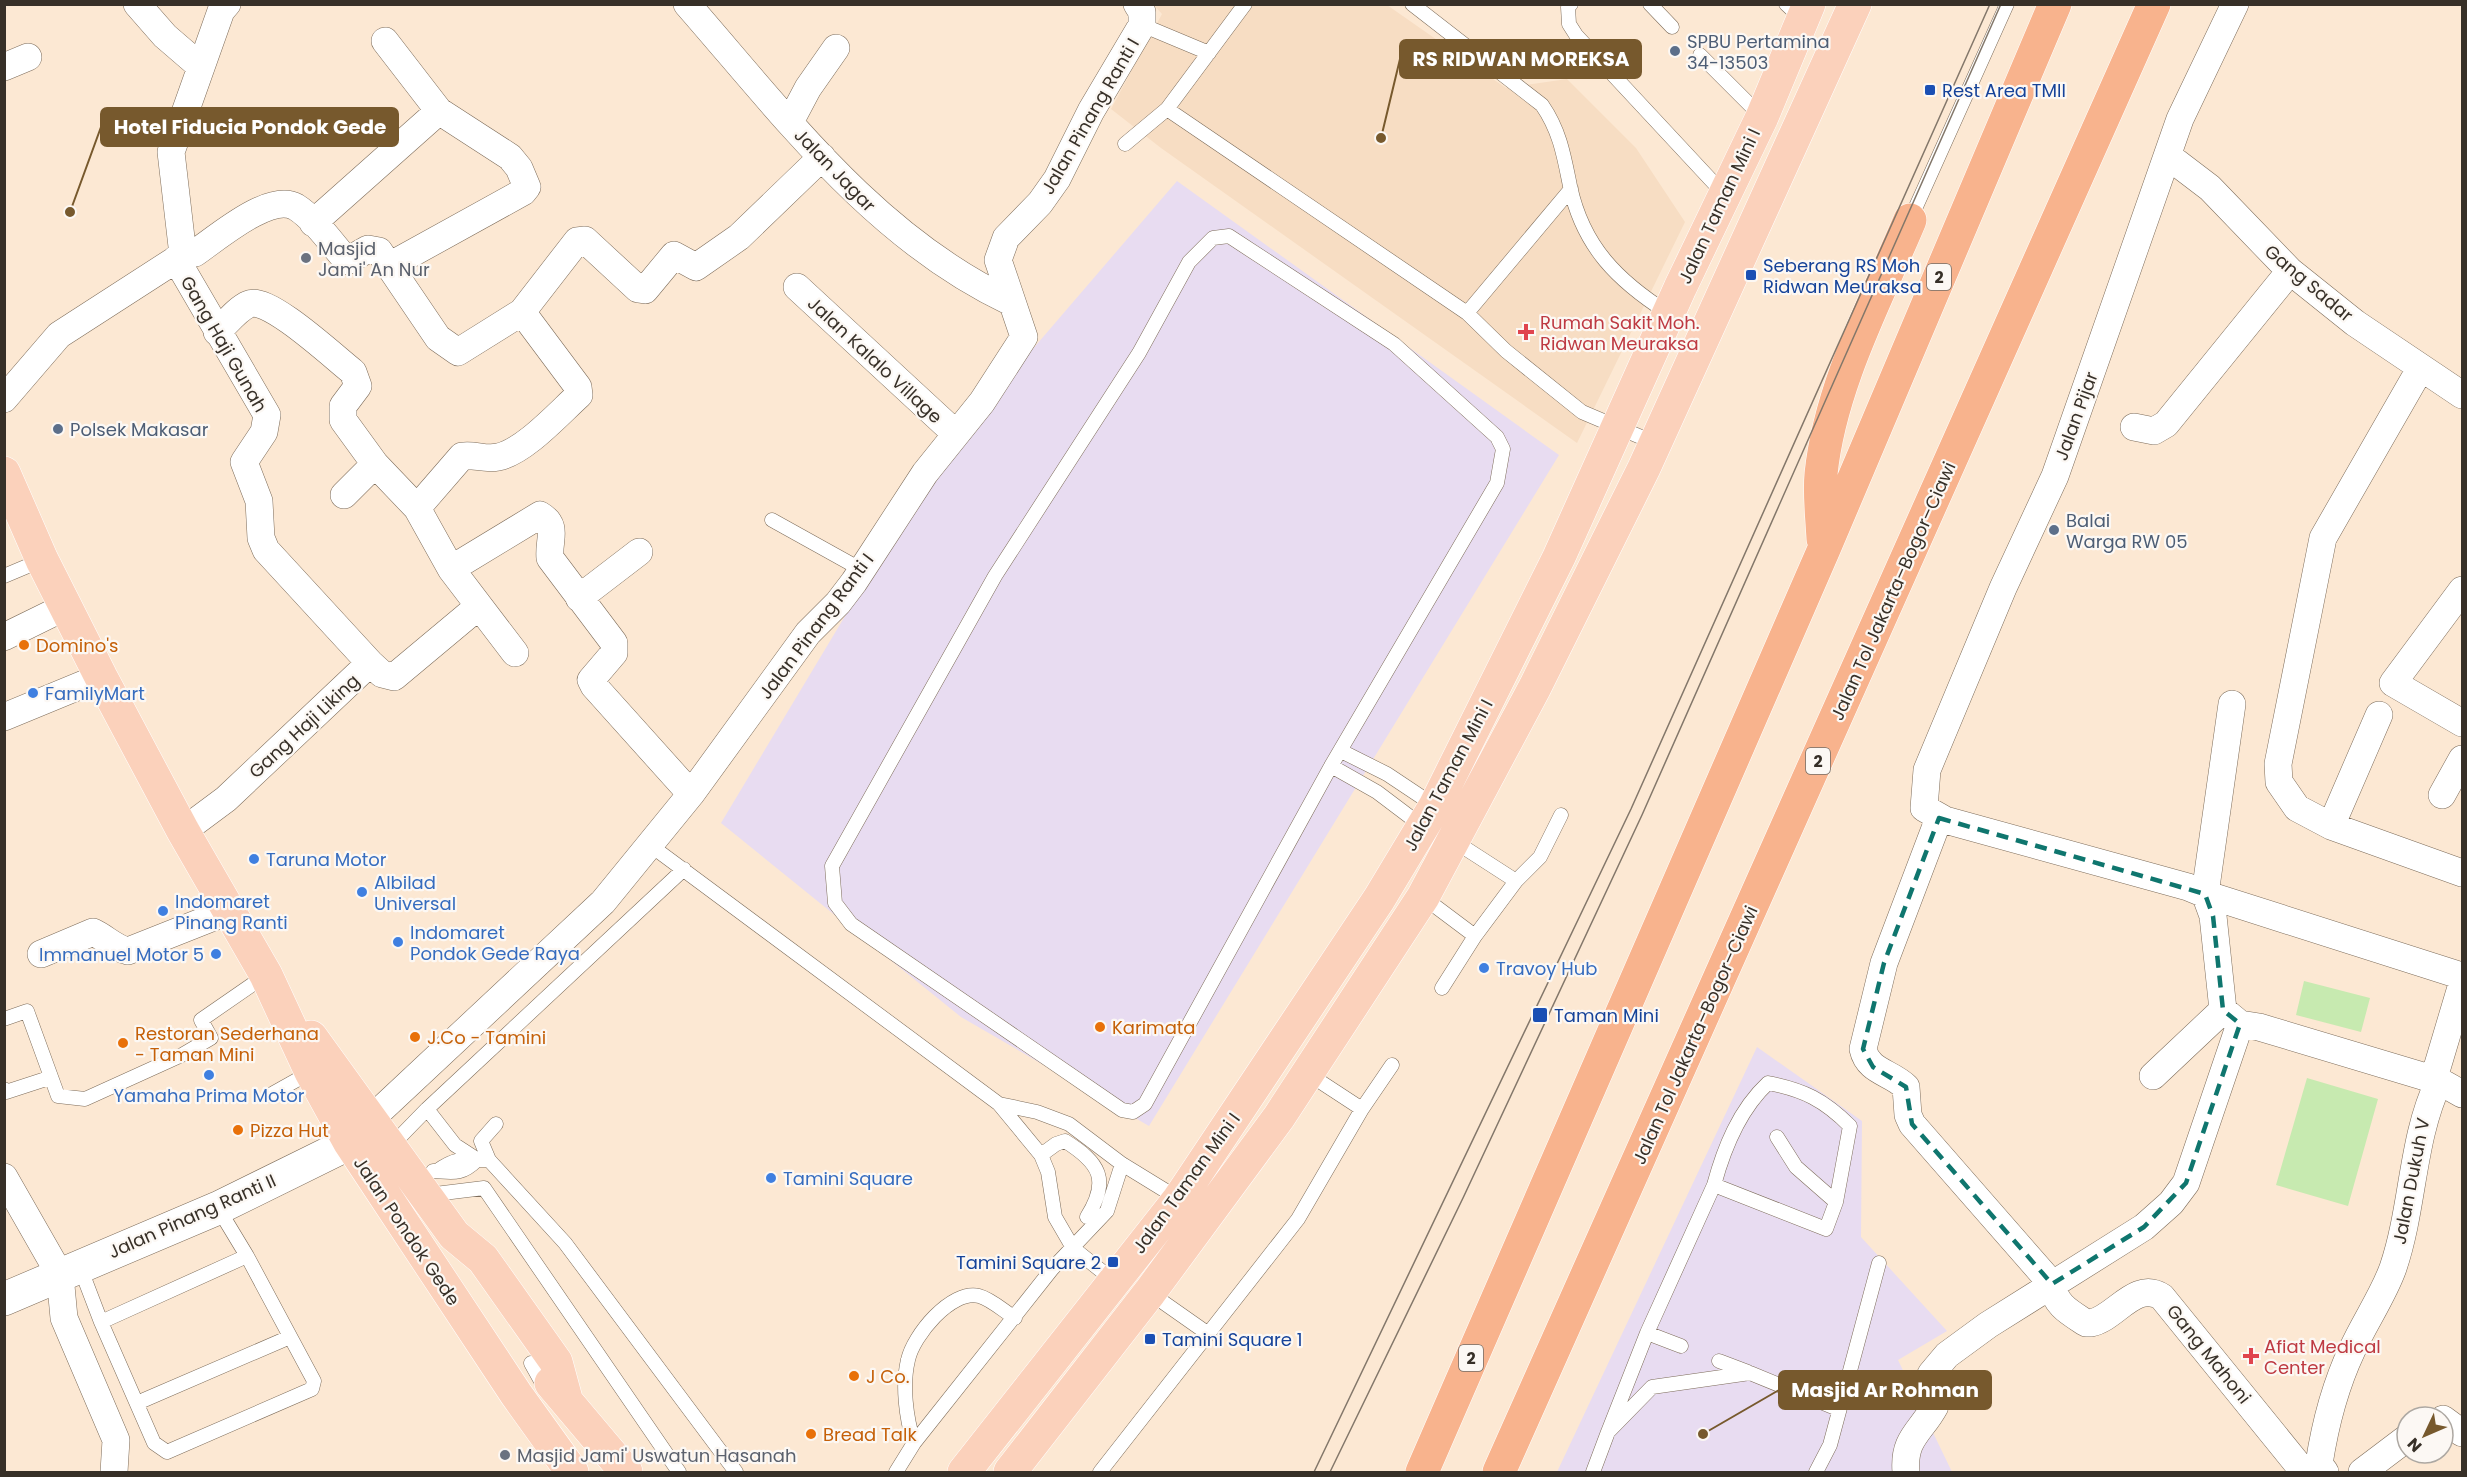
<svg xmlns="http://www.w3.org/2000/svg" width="2467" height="1477" font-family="Poppins,sans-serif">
<rect width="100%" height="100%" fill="#fce8d3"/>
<!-- commercial -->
<path fill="#e8dcf1" d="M1177 181 1559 455 1149 1126 961 1017 721 823 941 456Z
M1757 1047 1862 1121 1861 1237 1947 1331 1898 1360 1952 1472H1557Z"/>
<!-- built -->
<path fill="#f7ddc3" d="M1154 5H1387L1506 88 1567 79 1636 148 1685 222 1577 443 1161 148 1111 109 1162 14Z"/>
<!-- green -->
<path fill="#c7eab0" d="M2304 981 2370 998 2361 1032 2296 1015Z
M2307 1078 2378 1099 2348 1206 2276 1185Z"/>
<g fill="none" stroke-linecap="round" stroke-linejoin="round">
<defs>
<path id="lane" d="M1245 4 1167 109 1467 313 1506 351 1582 412 1655 443
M1412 4 1542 105C1560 131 1564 156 1570 186 1583 247 1618 281 1668 313
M1571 4 1568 7 1569 24 1576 35 1724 194
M1650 4 1672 27
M1786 4 1802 19
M1142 25 1209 53
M1700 55 1762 117
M1125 144 1167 109
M1910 220 2007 4
M1229 236 1394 344 1497 437 1503 449 1497 483 1331 766 1145 1104 1133 1112 1122 1110 851 924 835 903 832 866 995 576 1139 353 1189 262 1213 238Z
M1467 313 1571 189
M772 520 862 570
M4 576 42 560
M1341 751 1387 774 1435 806
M1331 766 1377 792 1422 826
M1454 841 1516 881
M650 845 999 1104 1037 1112 1069 1124 1122 1164 1179 1199
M1423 897 1475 936
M1442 988 1475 936 1516 881 1540 857 1561 815
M4 1019 27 1011 58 1096 85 1099 182 1055 211 1038 201 1020 266 975
M1307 1073 1362 1109
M4 1089 6 1092 49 1078
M270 1095 311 1072
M999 1104 1041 1155 1048 1172 1055 1217 1073 1248 1114 1281
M427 1109 455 1145 475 1158
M1777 1137 1796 1167 1836 1202
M391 1146 427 1109 684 869
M1041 1155 1056 1144 1065 1141C1100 1163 1110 1180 1087 1217
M489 1160 565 1243 736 1472
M433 1171C452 1172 461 1176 477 1160
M437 1171C458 1156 465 1160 489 1160L481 1141 496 1124
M427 1195 484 1188 679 1472
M80 1267 101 1322 247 1256
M1150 1293 1207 1333
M101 1322 154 1443 167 1452 312 1389 314 1381 247 1256 218 1208
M1647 1333 1681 1346
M1719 1361 1748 1372
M531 1363 546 1390
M137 1403 290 1337
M1608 1432 1647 1333 1714 1185 1826 1229 1836 1202 1850 1126C1824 1100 1804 1090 1768 1083 1739 1110 1724 1148 1714 1185
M914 1443C906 1418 902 1385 908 1360 913 1336 951 1289 979 1296 991 1299 1005 1312 1015 1318
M896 1472 914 1443 1052 1269 1107 1211 1122 1164
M1100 1472 1298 1219 1362 1109 1392 1065
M1593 1472 1608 1432 1652 1387 1750 1373 1838 1409
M1816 1472 1830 1445 1879 1263"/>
<path id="street" d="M137 4 165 36 201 67
M687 4C784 115 875 238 1011 302
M2235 4 2180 119 2055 476 2003 588 1927 770 1924 808 1945 820 2188 887 2205 894 2213 916 2223 1010 2240 1024 2259 1027 2439 1081
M385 41 439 111 510 157 519 168 527 187 523 192 389 266
M4 67 28 57
M790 122 808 88 836 48
M2168 156 2210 188 2290 271 2355 323 2462 395
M313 223 439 111
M183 255 195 253C217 238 270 192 296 207 315 219 332 244 347 261L368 249 379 251 438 338 458 352 522 312 577 241 585 240 638 289 645 290 674 255 696 267 739 237 822 157
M176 259 267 415 264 432 244 462 259 501 261 538 266 550 370 663 382 674 394 677 479 606
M797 287 955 433
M217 332C226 324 237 309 249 304 268 295 336 359 353 372L358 386 343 406V420L375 464 417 508 451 569 515 653
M2420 369 2323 538 2278 764 2279 782 2297 808 2331 826 2462 873
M4 399 59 335 183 255 171 152 221 11 227 4
M2134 427 2154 431 2166 424 2290 271
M344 495 375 464
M417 508 462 456C475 454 485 460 498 457 524 452 559 413 579 395L578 387 522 312
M451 569 540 515C559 526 548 540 550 558L614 643V653L591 680 594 686 691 794
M2462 590 2393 683 2462 723
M579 598 639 552
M4 637 65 607
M2232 704 2205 894 2462 976
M4 717 101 677
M2442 795 2462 759
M1939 818 1884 963 1863 1049C1868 1072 1891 1072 1906 1087L1908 1115 1912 1124 2052 1284
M2331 826 2379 715
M183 831 226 799 370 663
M41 954 93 932C106 938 114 948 128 951L229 911
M2153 1076 2223 1010
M2434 1078 2462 984
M371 1119 603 902 691 794 808 633 838 603 854 582 925 473 982 402 1024 337 998 260 1006 238 1040 203 1057 179 1091 111 1142 25V12L1137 4
M4 1177 60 1275 64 1318 116 1440 114 1472
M2052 1284C2055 1305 2069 1312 2086 1323H2091C2116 1318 2135 1280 2162 1297L2304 1472
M2443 1419 2462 1433
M1906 1472C1903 1438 1921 1432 1935 1406L1930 1387 1931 1374 1947 1355 1988 1325 2144 1227 2171 1203 2186 1183 2240 1024
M2325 1472 2319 1464C2325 1425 2335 1386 2352 1350 2364 1323 2383 1296 2393 1268 2414 1206 2411 1140 2439 1081L2462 1094
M2362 1472 2407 1438"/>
<path id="secondary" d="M4 1299 218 1208 350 1143 368 1123"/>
<path id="primary" d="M4 473 42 560 101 677 183 831 266 975 311 1072 350 1143 516 1394 572 1472
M311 1037 454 1235 483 1259 556 1362 566 1399
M551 1383 626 1472
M964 1472 1179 1199 1379 899 1435 806 1559 557 1680 288 1762 117 1809 4
M1010 1472 1150 1292 1279 1117 1423 897 1535 687 1644 468 1855 4"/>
<path id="highway" d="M1823 539C1822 518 1819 495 1821 474 1830 386 1876 301 1910 220
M1422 1472 1824 549 2055 4
M1499 1472 2154 4"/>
</defs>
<!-- lane casing -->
<use href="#lane" stroke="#7d6c5a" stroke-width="15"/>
<!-- street casing -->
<use href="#street" stroke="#7d6c5a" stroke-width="28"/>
<!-- secondary casing -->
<use href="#secondary" stroke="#7d6c5a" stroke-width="34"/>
<!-- primary casing -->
<use href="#primary" stroke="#fff" stroke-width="34"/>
<!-- highway casing -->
<use href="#highway" stroke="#fff" stroke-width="34"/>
<!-- lane -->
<use href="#lane" stroke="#fff" stroke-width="14"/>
<!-- street -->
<use href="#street" stroke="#fff" stroke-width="27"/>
<!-- secondary -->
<use href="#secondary" stroke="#fff" stroke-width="33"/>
<!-- primary -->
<use href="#primary" stroke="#fbd1bb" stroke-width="33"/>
<!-- highway -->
<use href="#highway" stroke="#f8b38d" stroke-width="33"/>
<!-- tram -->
<path stroke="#83776a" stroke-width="1.5" d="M1314 1472 1631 809 1990 4
M1330 1472 1463 1198 1642 815 2001 4"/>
</g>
<!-- marked area -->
<path fill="none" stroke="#0f766e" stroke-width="4.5" stroke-dasharray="12 8" stroke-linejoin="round" d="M1939 818 2205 894 2213 916 2223 1010 2240 1024 2186 1183 2144 1227 2052 1284 1912 1124 1906 1087 1873 1067 1863 1049 1884 963Z"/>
<!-- markers -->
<g fill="#5c6f8a" stroke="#fcf8f4" stroke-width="2">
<circle cx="1675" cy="51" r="6"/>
<circle cx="58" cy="429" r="6"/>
<circle cx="2054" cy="530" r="6"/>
</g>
<g fill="#1a4fb4" stroke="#fcf8f4" stroke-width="2">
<rect x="1924" y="84" width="12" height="12" rx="3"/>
<rect x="1745" y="269" width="12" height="12" rx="3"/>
<rect x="1532" y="1007" width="16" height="16" rx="3"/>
<rect x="1107" y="1256" width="12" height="12" rx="3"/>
<rect x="1144" y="1333" width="12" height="12" rx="3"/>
</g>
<g fill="#6b7280" stroke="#fcf8f4" stroke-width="2">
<circle cx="306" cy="258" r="6"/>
<circle cx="505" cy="1455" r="6"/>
</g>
<g fill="#e0444e" stroke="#fcf8f4" stroke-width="2">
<path d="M1523 323h6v6h6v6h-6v6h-6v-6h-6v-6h6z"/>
<path d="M2248 1347h6v6h6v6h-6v6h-6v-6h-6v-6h6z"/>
</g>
<g fill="#e8710a" stroke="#fcf8f4" stroke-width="2">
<circle cx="24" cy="645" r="6"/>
<circle cx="1100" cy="1027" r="6"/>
<circle cx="415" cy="1037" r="6"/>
<circle cx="123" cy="1043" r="6"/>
<circle cx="238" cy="1130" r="6"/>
<circle cx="854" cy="1376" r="6"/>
<circle cx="811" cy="1434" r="6"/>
</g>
<g fill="#3f7fe0" stroke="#fcf8f4" stroke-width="2">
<circle cx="33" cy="693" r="6"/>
<circle cx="254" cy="859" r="6"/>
<circle cx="362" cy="892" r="6"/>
<circle cx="163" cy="911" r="6"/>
<circle cx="398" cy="942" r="6"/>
<circle cx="216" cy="954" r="6"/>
<circle cx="1484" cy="968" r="6"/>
<circle cx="209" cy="1075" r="6"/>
<circle cx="771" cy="1178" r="6"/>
</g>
<g text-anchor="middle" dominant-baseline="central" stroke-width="4.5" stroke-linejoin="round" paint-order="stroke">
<!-- shield labels -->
<g fill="#fcf8f4" stroke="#726c65" stroke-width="1.5">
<rect x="1927" y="264" width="24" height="26" rx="4.5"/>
<rect x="1806" y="748" width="24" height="26" rx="4.5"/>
<rect x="1459" y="1345" width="24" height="26" rx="4.5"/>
</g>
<g font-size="16" font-weight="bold" fill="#373028">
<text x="1939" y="277">2</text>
<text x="1818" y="761">2</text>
<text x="1471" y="1358">2</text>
</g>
<!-- service labels -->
<g font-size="18" fill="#4e5e75" stroke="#fcf8f4" text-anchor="start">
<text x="1687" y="41">SPBU Pertamina<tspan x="1687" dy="21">34-13503</tspan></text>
<text x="70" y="429">Polsek Makasar</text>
<text x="2066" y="520">Balai<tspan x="2066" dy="21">Warga RW 05</tspan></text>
</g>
<!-- transit labels -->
<g font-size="18" fill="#164399" stroke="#fcf8f4" text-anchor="start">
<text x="1942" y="90">Rest Area TMII</text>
<text x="1763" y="265">Seberang RS Moh<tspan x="1763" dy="21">Ridwan Meuraksa</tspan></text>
<text x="1554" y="1015">Taman Mini</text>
<text x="1101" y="1262" text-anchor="end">Tamini Square 2</text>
<text x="1162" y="1339">Tamini Square 1</text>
</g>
<!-- street labels -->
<g font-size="18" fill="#373028" stroke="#fcf8f4">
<text transform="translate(1090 116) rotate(-60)">Jalan Pinang Ranti I</text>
<text transform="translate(835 170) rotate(46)">Jalan Jagar</text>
<text transform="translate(1719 206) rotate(-65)">Jalan Taman Mini I</text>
<text transform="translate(2309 283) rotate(40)">Gang Sadar</text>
<text transform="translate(224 344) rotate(60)">Gang Haji Gunah</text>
<text transform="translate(875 360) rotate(43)">Jalan Kalalo Village</text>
<text transform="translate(2076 416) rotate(-70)">Jalan Pijar</text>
<text transform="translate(1893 591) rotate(-66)">Jalan Tol Jakarta–Bogor–Ciawi</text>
<text transform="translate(816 626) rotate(-53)">Jalan Pinang Ranti I</text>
<text transform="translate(304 726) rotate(-43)">Gang Haji Liking</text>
<text transform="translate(1448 775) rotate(-62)">Jalan Taman Mini I</text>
<text transform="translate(1695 1035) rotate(-66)">Jalan Tol Jakarta–Bogor–Ciawi</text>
<text transform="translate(2411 1181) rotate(-79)">Jalan Dukuh V</text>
<text transform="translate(1186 1183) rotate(-54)">Jalan Taman Mini I</text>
<text transform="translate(192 1216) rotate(-24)">Jalan Pinang Ranti II</text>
<text transform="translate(407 1231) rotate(56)">Jalan Pondok Gede</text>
<text transform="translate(2209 1354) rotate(51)">Gang Mahoni</text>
</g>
<!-- worship labels -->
<g font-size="18" fill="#5b616d" stroke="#fcf8f4" text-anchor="start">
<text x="318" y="248">Masjid<tspan x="318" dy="21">Jami' An Nur</tspan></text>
<text x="517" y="1455">Masjid Jami' Uswatun Hasanah</text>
</g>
<!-- health labels -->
<g font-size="18" fill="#be3a42" stroke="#fcf8f4" text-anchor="start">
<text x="1540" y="322">Rumah Sakit Moh.<tspan x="1540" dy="21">Ridwan Meuraksa</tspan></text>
<text x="2264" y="1346">Afiat Medical<tspan x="2264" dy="21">Center</tspan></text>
</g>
<!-- food labels -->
<g font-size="18" fill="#c56008" stroke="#fcf8f4" text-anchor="start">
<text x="36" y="645">Domino's</text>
<text x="1112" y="1027">Karimata</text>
<text x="135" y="1033">Restoran Sederhana<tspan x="135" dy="21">- Taman Mini</tspan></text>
<text x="427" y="1037">J.Co - Tamini</text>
<text x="250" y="1130">Pizza Hut</text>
<text x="866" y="1376">J Co.</text>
<text x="823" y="1434">Bread Talk</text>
</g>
<!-- shop labels -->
<g font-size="18" fill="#366cbe" stroke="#fcf8f4" text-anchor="start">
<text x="45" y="693">FamilyMart</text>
<text x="266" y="859">Taruna Motor</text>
<text x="374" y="882">Albilad<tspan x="374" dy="21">Universal</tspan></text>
<text x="175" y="901">Indomaret<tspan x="175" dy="21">Pinang Ranti</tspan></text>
<text x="410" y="932">Indomaret<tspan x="410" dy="21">Pondok Gede Raya</tspan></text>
<text x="204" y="954" text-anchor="end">Immanuel Motor 5</text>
<text x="1496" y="968">Travoy Hub</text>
<text x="209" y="1095" text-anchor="middle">Yamaha Prima Motor</text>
<text x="783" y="1178">Tamini Square</text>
</g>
</g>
<!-- callouts -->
<path fill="none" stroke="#77592d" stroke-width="2" d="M1381 138L1400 59M70 212L101 127M1703 1434L1779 1390"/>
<g fill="#77592d" stroke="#fcf8f4" stroke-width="2">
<circle cx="1381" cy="138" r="6"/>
<circle cx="70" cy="212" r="6"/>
<circle cx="1703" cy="1434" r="6"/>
</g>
<g fill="#77592d" stroke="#77592d" stroke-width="2">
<rect x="1400" y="40" width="241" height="38" rx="6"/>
<rect x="101" y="108" width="297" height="38" rx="6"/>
<rect x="1779" y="1371" width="212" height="38" rx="6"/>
</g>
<g font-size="20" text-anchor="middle" font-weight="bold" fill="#fff">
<text x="1521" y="66">RS RIDWAN MOREKSA</text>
<text x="250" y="134">Hotel Fiducia Pondok Gede</text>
<text x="1885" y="1397">Masjid Ar Rohman</text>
</g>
<!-- border -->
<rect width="2467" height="1477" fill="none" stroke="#373028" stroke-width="12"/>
<!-- north arrow -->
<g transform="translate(2425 1435) rotate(226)"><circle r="28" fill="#fcf8f4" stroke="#ada8a2" stroke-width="1.5"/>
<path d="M0-4.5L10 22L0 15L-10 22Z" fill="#77592d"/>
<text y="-9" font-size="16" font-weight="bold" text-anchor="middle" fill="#373028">N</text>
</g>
</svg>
